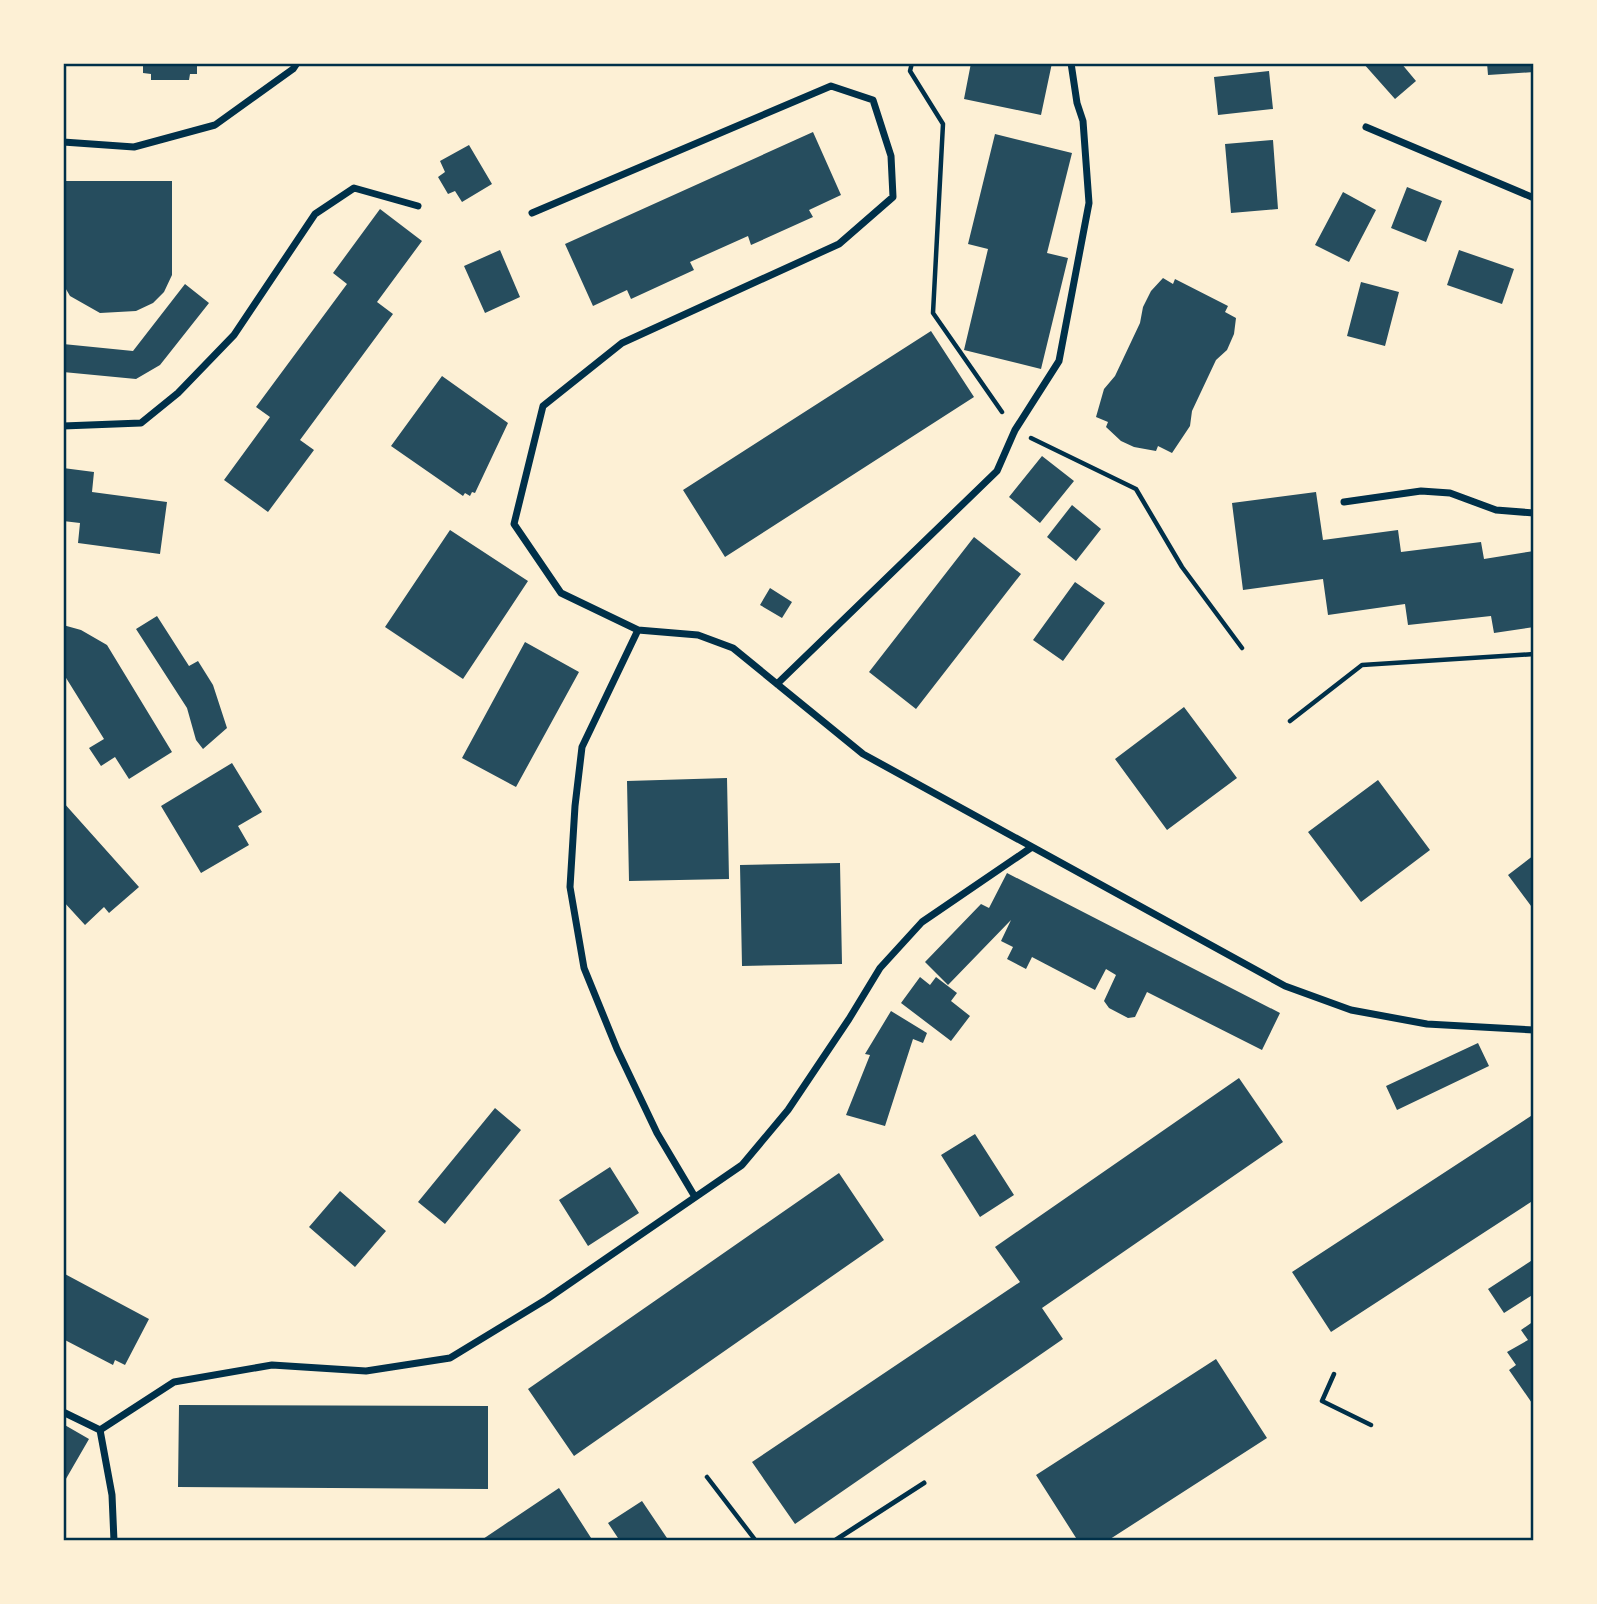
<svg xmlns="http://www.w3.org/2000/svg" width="1597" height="1604" font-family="'Source Sans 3',sans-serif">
<rect width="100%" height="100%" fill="#fdf0d5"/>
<!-- building -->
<path fill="#264d5e" d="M143 63H197V74H190L189 80H151V74L143 73Z
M971 63H1052L1041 115 964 99Z
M1363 63H1401L1416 81 1395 99Z
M1487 63H1534V72L1488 75Z
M1269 71 1273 109 1218 115 1214 77Z
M813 132 841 195 809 210 813 217 751 245 748 236 690 262 694 270 631 299 627 290 593 306 565 244Z
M995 134 1072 153 1047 253 1068 258 1041 369 964 350 988 249 968 244Z
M1273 140 1278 209 1231 213 1225 144Z
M469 145 492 184 462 202 455 191 448 194 438 177 445 172 440 161Z
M63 181H172V275L164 292 153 303 136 311 100 313 70 296 63 284Z
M1407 187 1442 201 1426 242 1391 228Z
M1343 192 1376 210 1349 262 1315 245Z
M380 209 422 241 377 302 393 314 300 440 314 450 268 512 224 480 270 417 256 407 347 284 333 273Z
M500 250 520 297 485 313 464 266Z
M1459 250 1514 269 1502 304 1447 285Z
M1163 278 1173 284 1175 279 1228 306 1225 312 1236 318 1234 334 1227 350 1216 360 1192 411 1190 426 1172 453 1158 446 1156 451 1134 447 1121 441 1106 427 1108 422 1096 417 1104 389 1115 376 1140 323 1143 307 1151 291Z
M1361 282 1399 292 1385 346 1347 336Z
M185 284 209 303 160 365 136 379 63 372V344L133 351Z
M931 331 974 397 725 557 683 490Z
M442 376 508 423 475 493 472 492 470 496 465 493 463 496 391 446Z
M1042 456 1074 481 1040 523 1009 497Z
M63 468 94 472 92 492 167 502 160 554 78 543 80 523 63 521Z
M1316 492 1323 540 1398 530 1401 552 1481 542 1484 559 1534 551V627L1494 633 1491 616 1408 625 1405 604 1328 615 1323 579 1243 590 1232 503Z
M1072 505 1101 529 1076 561 1047 537Z
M450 530 528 581 463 679 385 627Z
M974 537 1021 574 916 709 869 672Z
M1075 582 1105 603 1063 661 1033 640Z
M770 588 792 602 782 618 760 605Z
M157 616 189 666 198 661 213 685 227 728 203 749 196 740 187 708 136 629Z
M63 625 81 630 107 645 172 752 129 779 115 757 101 766 89 748 104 739 63 673Z
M525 642 579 672 516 787 462 758Z
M1184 707 1237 778 1167 830 1115 759Z
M232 763 262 812 238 826 249 845 201 873 161 806Z
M727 778 729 879 629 881 627 781Z
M1378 780 1430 850 1361 902 1308 832Z
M63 802 139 887 109 913 104 907 85 925 63 901Z
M1534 855V910L1508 875Z
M840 863 842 964 742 966 740 865Z
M1007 873 1280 1013 1262 1050 1147 992 1135 1017 1128 1018 1109 1008 1104 1001 1116 975 1106 969 1095 990 1032 957 1026 969 1007 959 1013 947 1001 941 1011 920 948 985 925 962 981 904 989 908Z
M920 977 930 985 936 977 957 993 951 1001 970 1016 951 1041 901 1003Z
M891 1011 927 1033 923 1043 913 1039 885 1126 846 1115 870 1055 865 1054Z
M1478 1043 1489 1066 1397 1110 1386 1086Z
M1239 1078 1283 1142 1042 1308 1063 1339 795 1524 752 1462 1020 1282 995 1247Z
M495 1108 521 1130 445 1224 418 1202Z
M1534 1114V1200L1331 1332 1292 1272Z
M975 1134 1014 1195 980 1217 941 1155Z
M610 1167 639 1213 588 1246 559 1200Z
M839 1173 884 1240 574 1456 528 1389Z
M340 1191 386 1231 355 1267 309 1227Z
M1534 1259V1294L1504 1313 1488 1289Z
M63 1273 149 1319 125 1365 115 1360 113 1365 63 1339Z
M1534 1321V1406L1509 1370 1516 1365 1507 1352 1528 1340 1521 1330Z
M1216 1359 1267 1438 1107 1541H1078L1036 1475Z
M179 1405 488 1406V1489L178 1487Z
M63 1424 89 1439 63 1484Z
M559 1488 593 1541H480Z
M642 1501 669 1541H620L608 1523Z"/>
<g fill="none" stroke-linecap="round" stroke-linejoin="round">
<!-- path -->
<path stroke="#003049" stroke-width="4.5" d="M912 63 910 71 943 124 933 313 1002 412
M1031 438 1136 489 1182 567 1242 648
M1290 721 1362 665 1534 654
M1334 1374 1322 1401 1371 1425
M707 1477 756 1541"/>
<!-- service -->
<path stroke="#003049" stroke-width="5" d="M834 1541 924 1483"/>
<!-- minor -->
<path stroke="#003049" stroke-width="7" d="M1366 127 1534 198
M63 142 134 147 215 125 293 69 297 63
M532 213 831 86 873 100 891 156 893 197 839 244 622 343 543 406 514 524 561 593 638 630 698 635 733 648 863 754 1285 986 1351 1010 1427 1024 1534 1030
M63 426 141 423 178 393 234 335 315 214 354 188 418 206
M1344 502 1421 491 1450 493 1496 510 1534 513
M638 630 582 747 575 806 570 887 584 968 617 1049 657 1133 695 1197
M777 684 997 471 1015 430 1059 361 1089 203 1083 121 1077 103 1071 63
M63 1412 100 1430 112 1495 114 1541
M100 1430 174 1382 272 1365 366 1371 450 1358 547 1299 742 1165 788 1110 849 1019 880 968 922 922 1032 847"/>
</g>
<!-- border -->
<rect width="1597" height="1604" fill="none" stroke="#fdf0d5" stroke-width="130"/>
<rect x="65" y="65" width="1467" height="1474" fill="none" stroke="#003049" stroke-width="2.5"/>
</svg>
